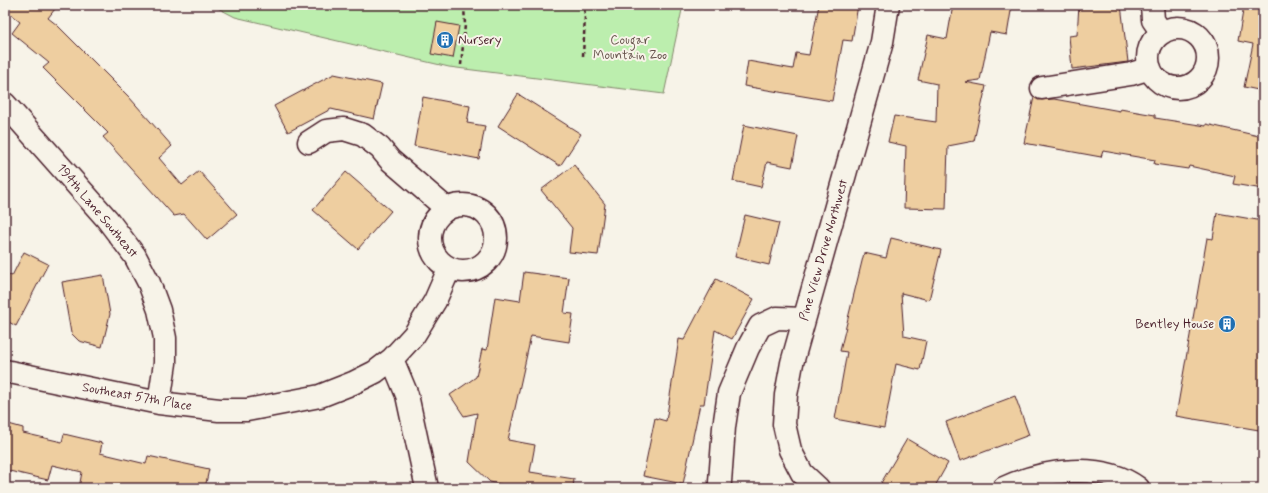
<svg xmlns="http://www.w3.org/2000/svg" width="1268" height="493" font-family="Mynerve,sans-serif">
<rect width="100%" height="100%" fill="#f7f3e8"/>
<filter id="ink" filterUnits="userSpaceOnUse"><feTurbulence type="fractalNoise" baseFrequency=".025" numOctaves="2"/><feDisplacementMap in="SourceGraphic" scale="8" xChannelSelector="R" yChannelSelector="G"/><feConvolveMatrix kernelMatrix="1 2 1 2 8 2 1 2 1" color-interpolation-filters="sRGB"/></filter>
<g filter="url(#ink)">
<!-- green -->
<path fill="#bceeae" stroke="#83866c" d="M212 5H683L664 94 449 67 235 17Z"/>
<!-- building -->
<path fill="#eecea0" stroke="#4a1f2b" d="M5 5H58L48 18 57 25 129 97 172 146 159 158 182 185 199 171 237 214 207 240 184 214 174 216 103 137 108 133 43 68 49 63 12 33 20 22 5 10Z
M819 5H858L852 41 843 40 832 101 744 86 748 61 793 69 796 53 809 55Z
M953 5H1012L1007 35 990 32 980 80 965 82 986 86 974 141 948 146 946 209 904 208 906 146 888 142 894 116 936 122 937 84 918 80 928 35 947 39Z
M1079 5H1121L1128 62 1072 69 1069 36 1077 35Z
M1244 5H1263V91L1244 87 1253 44 1238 41Z
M437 22 459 26 453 58 431 54Z
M334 74 382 84 374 119 331 109 288 132 274 106Z
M518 94 581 134 560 166 498 126Z
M423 97 470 106 467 123 485 126 479 159 414 146Z
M1034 97 1038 100 1054 99 1120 111V109L1155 115V118L1206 126V124L1263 137V189L1233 184 1235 176 1189 166 1188 169 1154 164 1155 160 1103 151 1101 157 1024 143Z
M744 125 798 136 792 167 767 162 761 187 733 181Z
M574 165 605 204 598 255 569 252 572 228 541 190Z
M346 172 391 211 358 249 313 210Z
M1217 213 1263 221V409L1259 430 1176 416 1207 238 1213 239Z
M745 215 779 223 769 265 735 257Z
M891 238 941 250 929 300 901 293 904 336 926 341 920 370 896 364 884 428 835 419 847 352 840 351 864 253 886 258Z
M24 252 48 264 16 326 5 320V273L12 276Z
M524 272 569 278 564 313 573 314 569 342 531 336 508 440 535 445 530 472 574 479 573 488H508L509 486 490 482 469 462 477 413 464 416 450 395 476 377 482 349 487 350 495 297 520 301Z
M103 275 110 314 102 347 79 341 71 333 62 282Z
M716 279 754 299 732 339 715 330 704 404H700L683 484 643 476 655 418 666 421 679 339 684 340Z
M1015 396 1029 435 960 461 946 422Z
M5 423 23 428V433L62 442 64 434 102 443 100 453 146 464 148 456 209 469 205 488H79L82 472 52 465 48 480 5 470Z
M907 439 948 463 934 488H890L881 483Z"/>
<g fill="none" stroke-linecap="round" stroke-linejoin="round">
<defs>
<path id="minor" d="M1152 5 1153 20 1162 33
M1148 58a30 30 0 1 1 60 0a30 30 0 1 1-60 0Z
M1042 88 1131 74 1150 68
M5 104 107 219 135 256 149 283 159 310 165 338V363L159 403
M309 142 326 131 344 129 363 135 380 148 390 160 447 209
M430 238a33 33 0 1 1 66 0a33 33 0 1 1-66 0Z
M392 359 407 395 427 488
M5 371 159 403 219 410H247L320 396 353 383 375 372 392 359 414 335 435 301 449 269
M720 482 724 427 729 393 748 348 760 326 777 318 804 319
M818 488 802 473 790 450 784 424 786 395 792 363 882 42 888 5
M1004 488C1042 470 1102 461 1138 488"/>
</defs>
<!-- minor casing -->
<use href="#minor" stroke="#4a1f2b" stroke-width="25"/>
<!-- path -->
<path stroke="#4a1f2b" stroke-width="2.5" stroke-dasharray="4 3" stroke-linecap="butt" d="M583 56 585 16 584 5
M461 65 465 25 464 5"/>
<!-- minor -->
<use href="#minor" stroke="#f7f3e8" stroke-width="22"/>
</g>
</g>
<!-- icons -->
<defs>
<symbol id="building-disc" viewBox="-11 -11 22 22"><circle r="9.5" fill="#1f6fb2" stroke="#f7f3e8"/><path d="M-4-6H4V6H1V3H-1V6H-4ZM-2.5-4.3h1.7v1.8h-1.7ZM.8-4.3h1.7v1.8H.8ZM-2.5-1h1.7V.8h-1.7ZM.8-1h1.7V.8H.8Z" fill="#fff"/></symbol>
</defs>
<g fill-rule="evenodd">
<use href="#building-disc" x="435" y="30" width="20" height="20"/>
<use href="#building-disc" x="1217" y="314" width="20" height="20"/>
</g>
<g text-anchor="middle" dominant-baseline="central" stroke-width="4" stroke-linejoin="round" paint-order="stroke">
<!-- poi labels -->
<g font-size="13" fill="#4a1f2b" stroke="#f7f3e8" text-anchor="start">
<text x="458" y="40">Nursery</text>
<text x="1214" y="324" text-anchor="end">Bentley House</text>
</g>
<!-- park labels -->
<g font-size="13" fill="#66534c" stroke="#f7f3e8">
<text x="630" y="40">Cougar<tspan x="630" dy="15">Mountain Zoo</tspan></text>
</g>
<!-- street labels -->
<g font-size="13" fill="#4a1f2b" stroke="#f7f3e8">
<text transform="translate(97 211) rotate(50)">194th Lane Southeast</text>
<text transform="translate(824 250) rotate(-74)">Pine View Drive Northwest</text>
<text transform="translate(137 397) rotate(10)">Southeast 57th Place</text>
</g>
</g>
<!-- margin -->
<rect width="1268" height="493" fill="none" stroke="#f7f3e8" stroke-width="20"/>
<rect x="10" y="10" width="1248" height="473" fill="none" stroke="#4a1f2b" stroke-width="1.5" filter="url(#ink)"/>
</svg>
